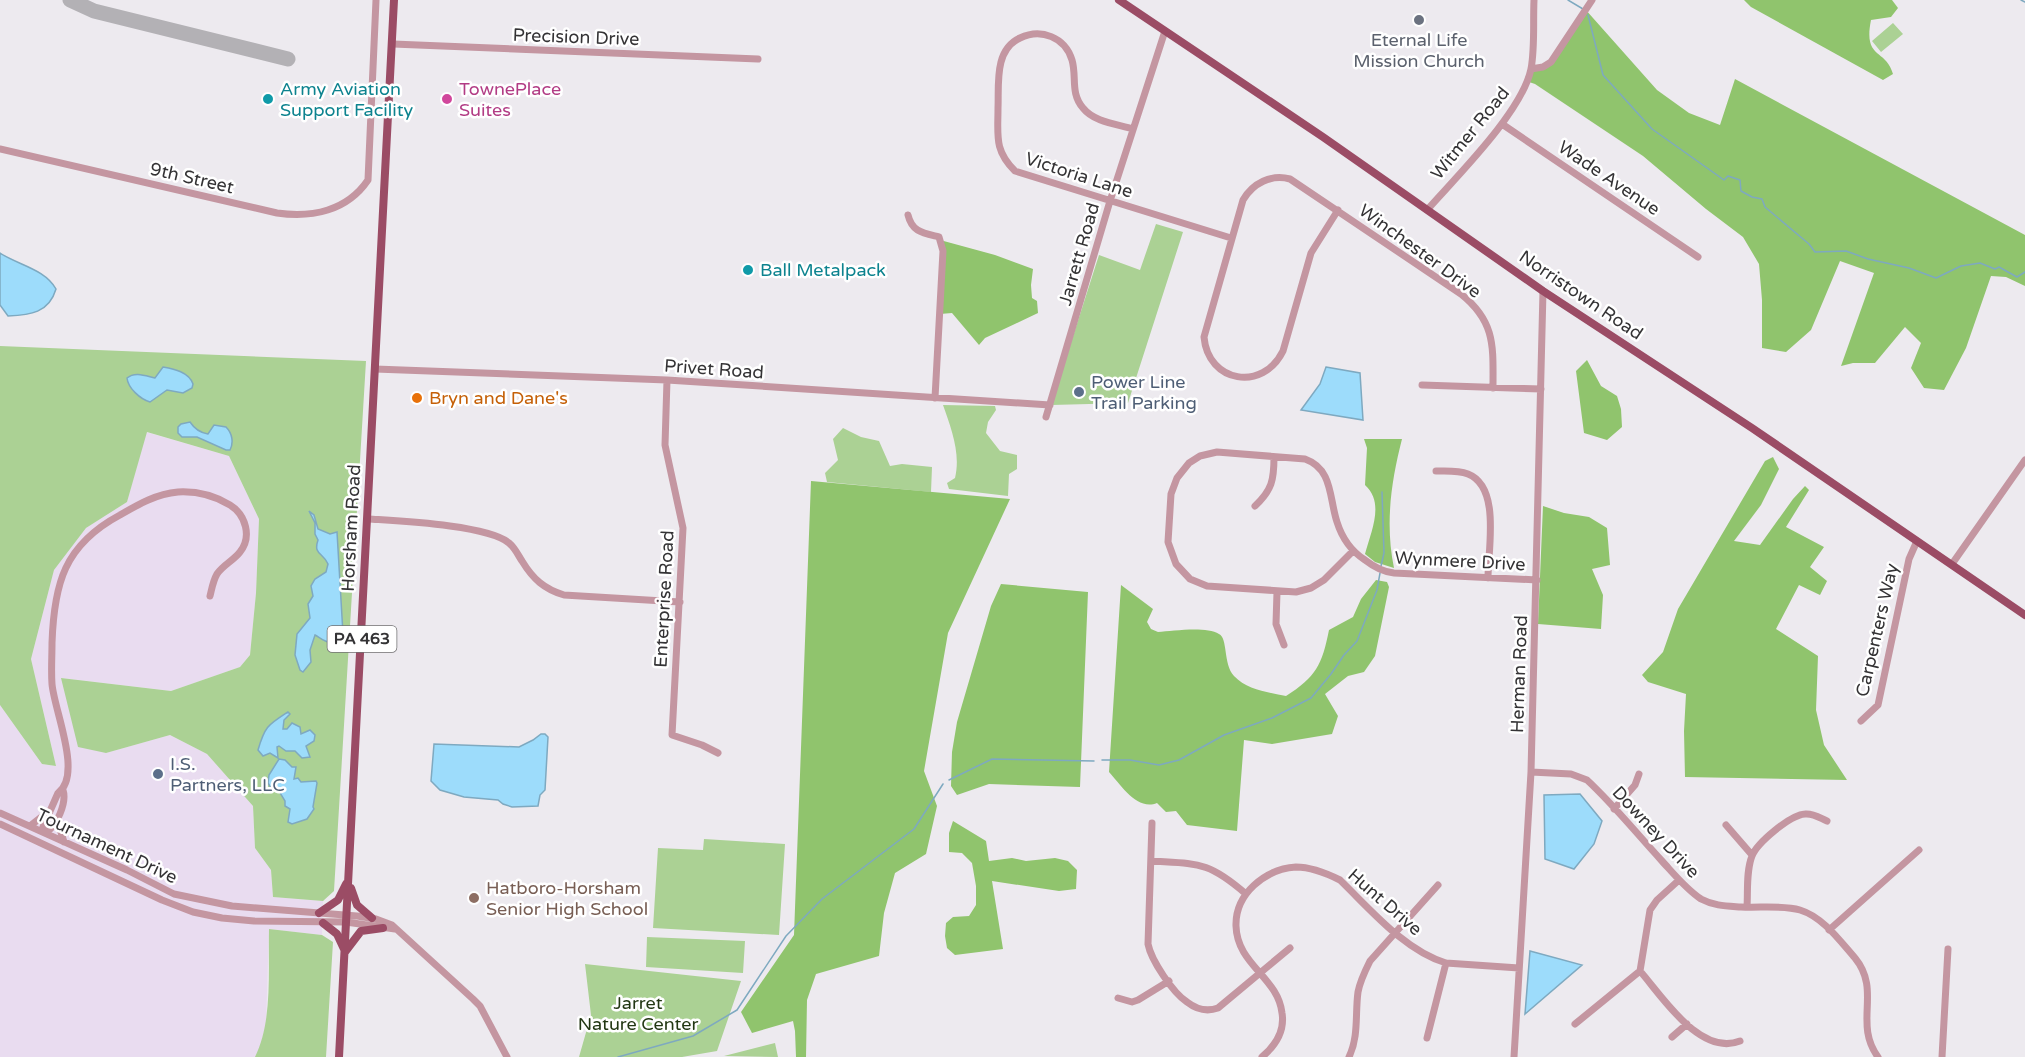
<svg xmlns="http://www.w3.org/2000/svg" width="2025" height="1057" font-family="'Varela Round',sans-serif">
<rect width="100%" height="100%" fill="#edeaef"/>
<!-- commercial -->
<path fill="#e9dcf0" d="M146 432 229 456 259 519 256 593 250 655 240 667 171 691 62 678 106 753 170 735 207 754 253 806 255 848 271 870 273 897 323 901 322 935 269 929 266 1024 261 1045 255 1057H0V705L42 764 56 766 31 659 54 570 86 528 127 502Z"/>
<!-- green -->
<path fill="#abd194" d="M1893 23 1903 34 1881 52 1872 41Z
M1156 224 1183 232 1128 403 1051 405 1099 255 1140 270Z
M0 346 366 361 334 891 323 901 273 897 271 870 255 848 253 806 207 754 170 735 106 753 78 747 61 678 171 691 240 667 250 655 256 593 259 519 229 456 147 432 127 502 86 528 54 570 31 659 56 766 42 764 0 705Z
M943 405 995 406 996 410 988 422 986 433 1000 451 1017 455V469L1009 474 1008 496 949 489 947 483 955 478C961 453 951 428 943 405Z
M843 428 861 437 879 441 890 466 902 464 932 467 931 492 827 482 825 473 838 460 833 439Z
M704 839 785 844 779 935 653 928 658 848 703 850Z
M269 929 322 935 333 942 326 1057H255C273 1021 268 969 269 929Z
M647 937 745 941 743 973 646 967Z
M585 964 741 981 717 1051 682 1057H579L591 1015Z
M775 1043 778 1057 724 1056Z"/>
<!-- forest -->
<path fill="#90c46d" d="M1744 0H1892L1898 8 1891 17 1871 20C1863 60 1886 48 1893 74L1883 80 1751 7Z
M1585 9 1657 90 1689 113 1720 125 1735 79 2025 235V286L2006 277 1991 276 1966 348 1944 390 1924 388 1911 368 1921 343 1905 327 1875 363H1853L1841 366 1874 273 1840 261 1811 330 1786 352 1762 348V300L1759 264 1743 237 1706 209 1643 156 1535 84 1526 81 1531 69 1551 62Z
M940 240 995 255 1033 269 1031 285 1032 298 1037 301 1038 313 985 338 979 345 952 313 940 314Z
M1587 360 1601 386 1617 396 1621 409 1622 427 1607 440 1584 433 1576 371Z
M1364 439H1402C1391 482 1385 524 1394 568L1375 562 1365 554C1371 531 1385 503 1365 485L1367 448Z
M1773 457 1779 469 1761 505 1734 541 1760 545 1793 499 1805 486 1809 490 1786 527 1824 547 1810 567 1827 581 1820 595 1799 585 1776 629 1818 656 1816 710 1824 745 1847 780 1685 777 1684 731 1686 694 1648 682 1642 675 1663 652 1678 609 1765 461Z
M811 481 1010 499 948 633 924 771 937 806 926 854 895 873 884 913 879 956 816 974 807 1000 806 1057H796L795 1031 793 1021 752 1033 741 1012 794 935Z
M1543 506 1564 513 1589 517 1607 528 1610 565 1592 569 1603 595 1601 629 1538 624Z
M1376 580 1387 582 1389 587 1375 656 1364 672 1348 676 1325 694 1338 716 1332 734 1272 744 1244 740 1237 831 1187 825 1176 811 1166 812 1157 803C1137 811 1121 785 1109 772L1121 585 1153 609 1147 622 1151 629 1158 632C1173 631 1206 626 1219 634 1228 638 1223 664 1234 676 1247 690 1268 692 1286 696 1316 677 1322 665 1329 630L1353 617 1361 599Z
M1001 584 1088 592 1080 787 989 784 957 795 951 786 952 752 957 722 991 606Z
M953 821 986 841 989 861 1012 858 1026 861 1055 858 1068 861 1077 870 1076 889 1059 891 992 881 1003 949 955 955 947 948 945 936 946 923 953 917 969 916 976 905V886L972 863 962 853 949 852V833Z"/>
<!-- water -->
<path fill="#9ddcfb" stroke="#7ea9c0" stroke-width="1.5" d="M0 253C18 265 45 269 56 289 49 313 30 315 8 316L0 305Z
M163 367C174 369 189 372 193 384L192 388 183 393 167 390 150 402C140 399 128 388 127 378 135 371 146 376 155 378Z
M1326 367 1360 373 1363 420 1301 410 1320 384Z
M190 422C194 428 201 433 208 434L214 425 226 427C232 433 234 442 230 450H226L197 437H182L178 433V427L181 424Z
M309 511 314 515 318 529 330 534 337 532 343 634 342 640C331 647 324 640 315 635L310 650 311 662 303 672 300 670 295 655 297 634 310 618 308 604 313 596 311 586 315 579 326 572 328 564C323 552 313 555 318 540L315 534V523Z
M288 712 290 714 284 720 283 729H287L292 723 300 727 301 734 310 730 315 735 314 741 306 746 310 757 302 758 295 751H286L279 746 277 747 278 758 270 753 263 756 258 750C265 726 268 725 288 712Z
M541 734H545L548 737 545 790 540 795 538 806 512 807 503 804 498 800 464 797 440 790 431 781 434 744 519 747 533 740Z
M279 759 285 760 292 767H296L294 779 298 778 301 782 316 781 317 783 313 807 314 809 307 819 292 824 288 822 290 809 285 806V801L279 791 271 788 268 783 269 775Z
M1580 794 1602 821 1594 844 1574 869 1545 859 1544 795Z
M1530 951 1582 965 1525 1014Z"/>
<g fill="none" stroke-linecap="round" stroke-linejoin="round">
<!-- stream -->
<path stroke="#7ea9c0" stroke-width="1.5" d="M1568 0 1583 9
M2021 0 2025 2
M1588 15 1603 75 1652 129 1724 180 1728 176 1740 180 1741 191 1752 197 1762 199 1765 207 1809 244 1815 252 1846 251 1868 259 1909 268 1936 278 1961 266 1980 263 1995 269 1999 267 2017 277 2025 272
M1381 566 1384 553 1382 492
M1102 760H1130L1159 765 1179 760 1224 735 1272 718 1311 698 1331 674 1344 655 1357 641 1377 590 1380 573
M949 780 992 759 1094 761
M618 1057 693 1036 737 1010 786 936 822 899 914 829 943 784"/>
<!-- taxiway -->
<path stroke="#b3b1b5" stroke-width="15" d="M70 0 94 11 288 59"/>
<!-- minor -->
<path stroke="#c496a1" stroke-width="7" d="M393 44 758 59
M1531 69 1543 67 1551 62 1592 0
M1502 124 1698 257
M1133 129C1116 124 1094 122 1083 108 1070 93 1077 77 1072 60 1065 37 1041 28 1020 38 994 50 999 84 998 108 998 136 994 150 1015 171L1231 238
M0 149 277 213C312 218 347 211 368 180L376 0
M1338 210 1311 253 1283 351C1263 392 1208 383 1204 337L1243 200C1253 183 1271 174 1290 179L1461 294C1496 322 1493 347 1493 388
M1427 210C1457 176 1522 112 1531 69 1535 48 1533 22 1534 0
M908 215C912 232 923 233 939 237L943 251 935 398
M375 369 667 380 1050 405
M667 380 665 445 683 528 672 735 702 745 718 753
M1422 385 1541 389
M1046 417 1110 201 1165 31
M1436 471C1446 471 1458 470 1468 474 1501 487 1488 549 1488 578
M1255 506C1272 490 1274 480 1274 457
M369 519C398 521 488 525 509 543 515 548 518 555 522 561 533 579 544 589 564 595L680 602
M1353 551 1324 580 1311 588 1296 592 1207 586 1190 579 1176 564 1168 542 1171 494 1177 478 1189 463 1200 456 1217 452 1305 459C1333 469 1329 498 1337 522 1342 538 1351 551 1365 560 1374 567 1383 572 1394 573L1537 580
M1952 564 2025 460
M1277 592 1276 624 1284 645
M1861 721 1878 705 1909 559 1917 541
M1531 772 1571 774 1587 780C1614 805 1637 834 1662 861 1674 874 1686 889 1701 899 1714 906 1727 906 1741 907 1760 908 1783 905 1800 910 1823 917 1840 941 1855 958 1882 991 1853 1023 1878 1057
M1614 809 1635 785 1639 774
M0 813 127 870 174 894 232 906 357 916 376 919 392 925 473 999 480 1006 507 1057
M58 818 59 826 64 842
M1152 823 1148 944C1151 960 1173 993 1187 1002 1196 1009 1207 1012 1218 1008L1290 948
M0 824 162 900 193 912 222 918 254 921 346 922 395 929
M1726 825 1752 855
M30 826 49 811
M45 833 43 827 58 793C83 775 54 710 52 684 51 671 52 657 52 643 54 584 64 545 120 515 139 504 156 494 178 492 197 491 215 496 230 505 246 515 252 537 240 552 233 561 223 565 217 574 213 581 212 588 210 596
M45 833C57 827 67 802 63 790
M1151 861C1198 864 1208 861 1246 894
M1747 907C1748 891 1746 871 1752 856 1757 843 1790 815 1805 814 1813 813 1820 818 1827 821
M1829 930 1919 850
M1640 971C1662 996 1700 1057 1740 1041
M1118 998 1132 1002 1138 1000 1169 981
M1575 1024 1640 971 1650 910 1657 900 1679 880
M1672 1037 1687 1024
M1427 1038 1446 963
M1262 1057C1276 1045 1285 1031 1282 1013 1278 977 1237 965 1236 926 1235 894 1265 869 1296 867 1311 867 1326 873 1340 880 1370 909 1405 951 1446 963L1519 968
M1349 1057C1359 1036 1355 1014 1358 992 1360 981 1365 971 1370 961L1438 885
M1514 1057 1531 772 1543 291
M1942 1057 1948 949"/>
<!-- major -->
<path stroke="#9b4c65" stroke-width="8" d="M1119 0 1323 137 1543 291 1752 428 2025 615
M351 888 357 905 372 918
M319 913 338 900 346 884
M323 923 337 934 344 949
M345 952 361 931 383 928
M339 1057 394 0"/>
</g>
<!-- markers -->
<circle fill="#6b7280" stroke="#fff" stroke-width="2" cx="1419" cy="20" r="6"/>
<g fill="#0f9aa8" stroke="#fff" stroke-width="2">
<circle cx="268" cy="99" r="6"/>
<circle cx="748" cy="270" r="6"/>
</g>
<circle fill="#d1479c" stroke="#fff" stroke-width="2" cx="447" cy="99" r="6"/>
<g fill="#5c6f8a" stroke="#fff" stroke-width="2">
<circle cx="1079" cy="392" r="6"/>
<circle cx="158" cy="774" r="6"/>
</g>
<circle fill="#e8710a" stroke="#fff" stroke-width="2" cx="417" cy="398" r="6"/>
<circle fill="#8d6e63" stroke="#fff" stroke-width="2" cx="474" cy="898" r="6"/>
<g text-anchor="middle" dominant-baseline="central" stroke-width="5" stroke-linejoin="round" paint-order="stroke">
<!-- shield labels -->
<rect fill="#fff" stroke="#717072" stroke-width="1.5" x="327.5" y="626" width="69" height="26" rx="4.5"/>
<g font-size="16" font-weight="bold" fill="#343335">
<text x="362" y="639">PA 463</text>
</g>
<!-- street labels -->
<g font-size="18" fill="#343335" stroke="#fff">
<text transform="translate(576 37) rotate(2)">Precision Drive</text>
<text transform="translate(1470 133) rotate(-51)">Witmer Road</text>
<text transform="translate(1079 175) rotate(18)">Victoria Lane</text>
<text transform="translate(192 178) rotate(13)">9th Street</text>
<text transform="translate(1609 178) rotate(34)">Wade Avenue</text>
<text transform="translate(1420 251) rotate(36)">Winchester Drive</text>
<text transform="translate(1079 254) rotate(-74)">Jarrett Road</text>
<text transform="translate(1581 295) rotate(34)">Norristown Road</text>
<text transform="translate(714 369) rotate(4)">Privet Road</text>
<text transform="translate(351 528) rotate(-87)">Horsham Road</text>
<text transform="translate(1460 561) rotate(3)">Wynmere Drive</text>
<text transform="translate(664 599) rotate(-87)">Enterprise Road</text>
<text transform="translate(1877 630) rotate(-77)">Carpenters Way</text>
<text transform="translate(1519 674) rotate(-88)">Herman Road</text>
<text transform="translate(1656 832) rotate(47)">Downey Drive</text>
<text transform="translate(107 846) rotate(25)">Tournament Drive</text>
<text transform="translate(1385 902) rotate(41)">Hunt Drive</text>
</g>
<!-- worship labels -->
<g font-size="18" fill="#5b616d" stroke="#fff">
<text x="1419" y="40">Eternal Life<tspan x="1419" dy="21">Mission Church</tspan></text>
</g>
<!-- culture labels -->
<g font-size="18" fill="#0d838f" stroke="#fff" text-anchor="start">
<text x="280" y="89">Army Aviation<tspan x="280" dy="21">Support Facility</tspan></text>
<text x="760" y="270">Ball Metalpack</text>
</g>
<!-- hotel labels -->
<g font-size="18" fill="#b23c85" stroke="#fff" text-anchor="start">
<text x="459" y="89">TownePlace<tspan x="459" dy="21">Suites</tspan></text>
</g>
<!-- service labels -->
<g font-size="18" fill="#4e5e75" stroke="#fff" text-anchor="start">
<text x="1091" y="382">Power Line<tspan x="1091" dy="21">Trail Parking</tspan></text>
<text x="170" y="764">I.S.<tspan x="170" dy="21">Partners, LLC</tspan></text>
</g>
<!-- food labels -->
<g font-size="18" fill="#c56008" stroke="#fff" text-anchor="start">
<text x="429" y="398">Bryn and Dane's</text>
</g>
<!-- education labels -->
<g font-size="18" fill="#785e54" stroke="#fff" text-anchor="start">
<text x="486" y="888">Hatboro-Horsham<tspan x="486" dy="21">Senior High School</tspan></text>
</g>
<!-- park labels -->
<g font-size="18" fill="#223713" stroke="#fff">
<text x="638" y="1003">Jarret<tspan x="638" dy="21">Nature Center</tspan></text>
</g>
</g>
</svg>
